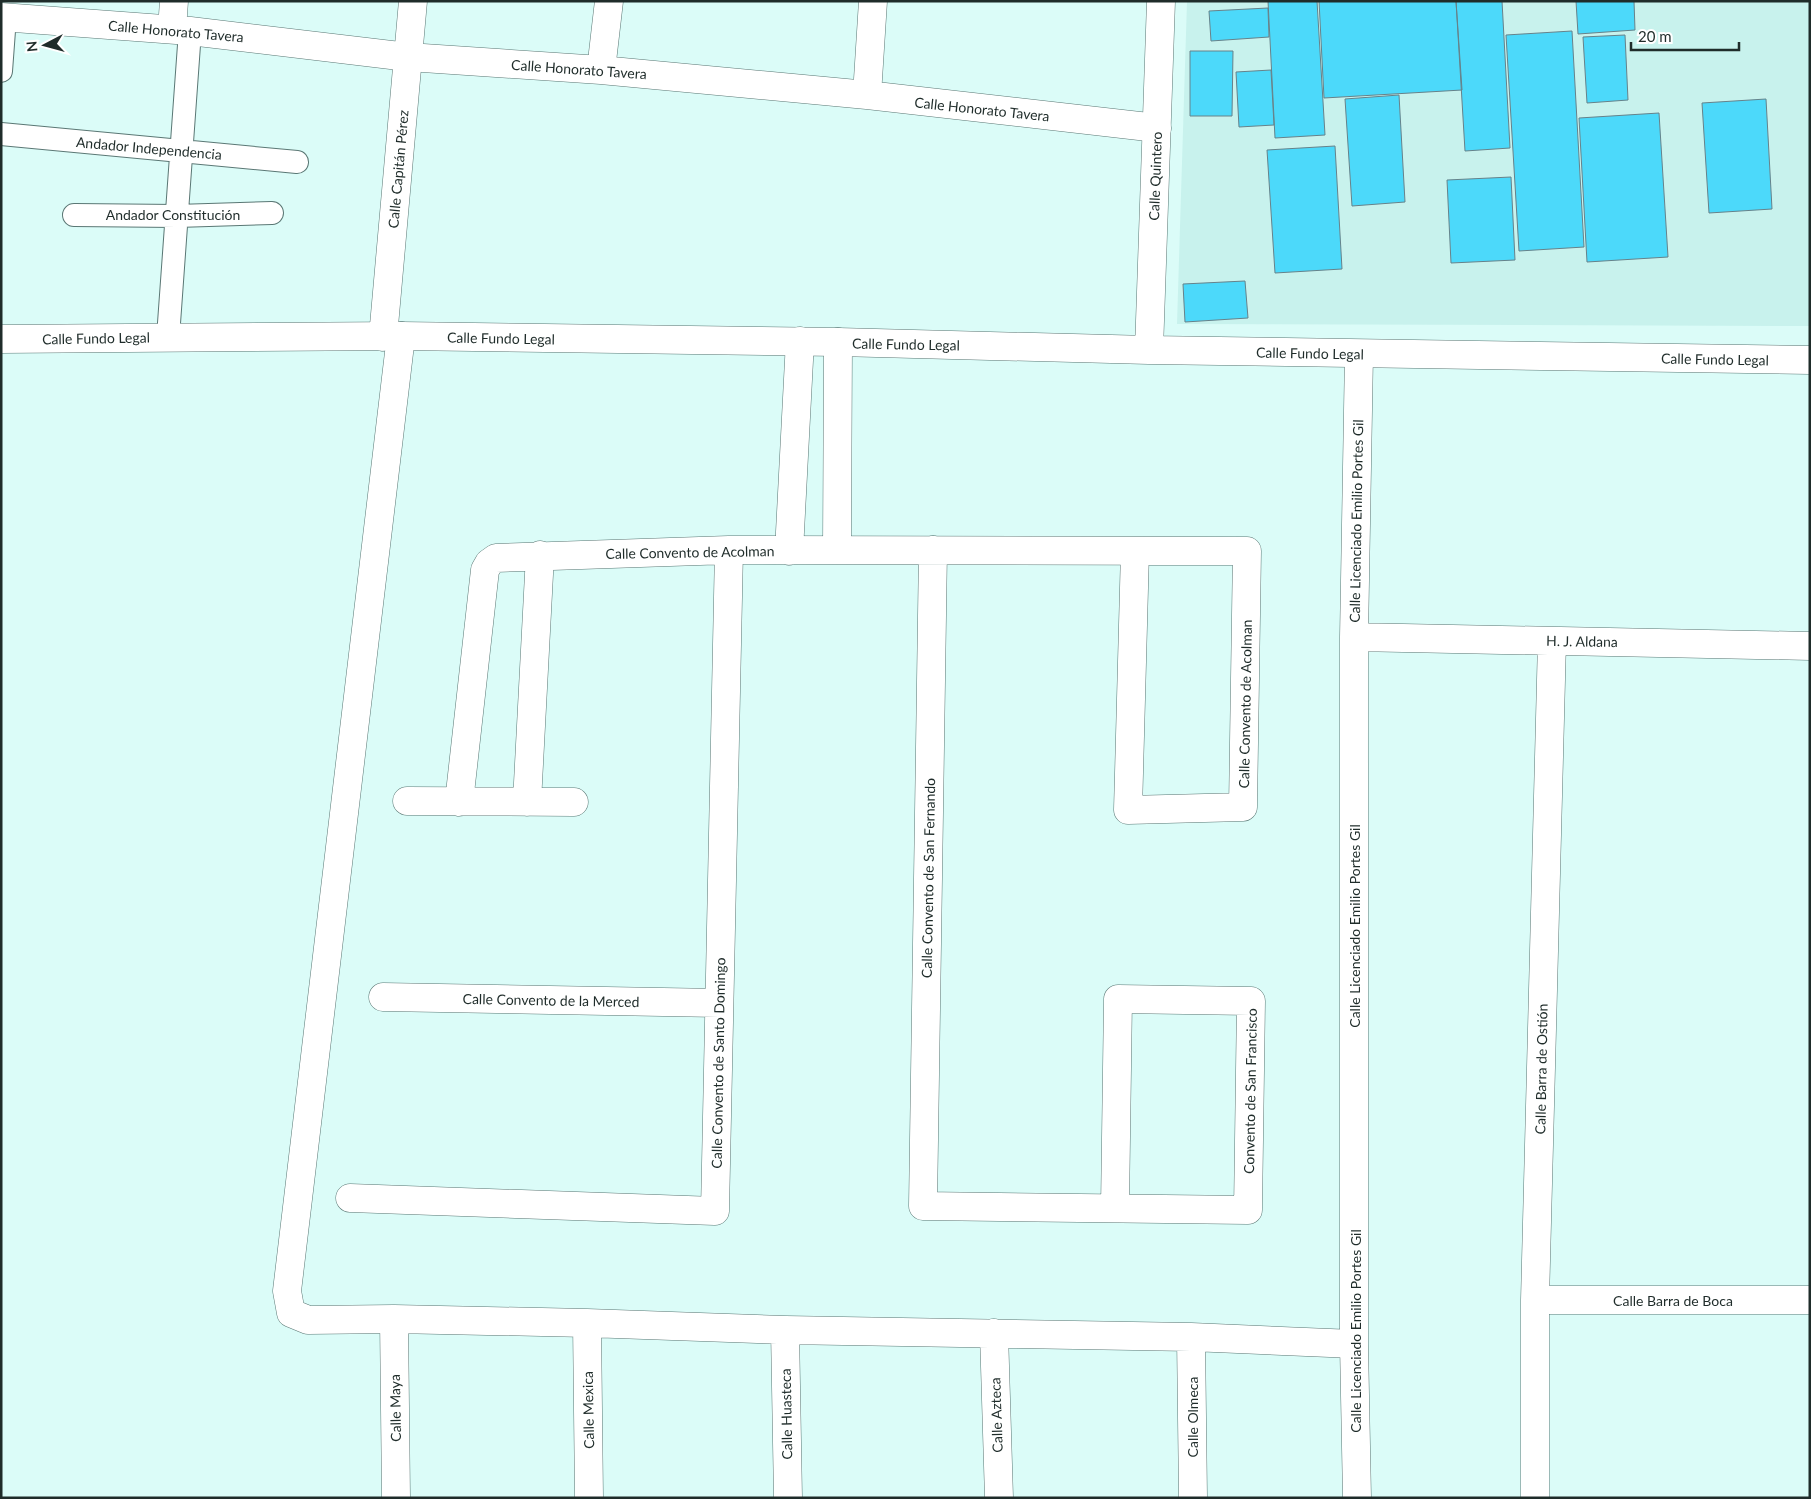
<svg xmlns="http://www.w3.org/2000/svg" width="1811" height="1499" font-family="Lato,sans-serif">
<rect width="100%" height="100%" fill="#dbfcf8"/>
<!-- built -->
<path fill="#c8f2ed" d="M1187 1H1810V326L1177 324Z"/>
<!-- building -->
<path fill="#4cd9fa" stroke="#66828a" d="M1268 1H1317L1325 135 1275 138Z
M1319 1H1456L1462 90 1324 98Z
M1456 1H1502L1510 148 1465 151Z
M1576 1H1634L1635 30 1578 34Z
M1268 8 1269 37 1211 41 1209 11Z
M1572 31 1584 247 1519 251 1506 35Z
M1625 35 1628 100 1587 103 1583 37Z
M1190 51H1233L1232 116H1190Z
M1271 70 1274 125 1239 127 1236 72Z
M1399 95 1405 202 1352 206 1345 99Z
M1766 99 1772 209 1709 213 1702 103Z
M1659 113 1668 257 1587 262 1579 118Z
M1335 146 1342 269 1275 273 1267 150Z
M1511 177 1515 260 1451 263 1447 180Z
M1245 281 1248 318 1185 322 1183 284Z"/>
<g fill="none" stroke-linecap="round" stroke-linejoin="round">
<defs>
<path id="pedestrian" d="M1 71 5 17
M1 134 297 162
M74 215 177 216 272 213
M168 337 190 31"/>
<path id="minor" d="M1 17 190 31 408 57 601 70 867 95 1157 128
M172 29 174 1
M601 70 609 1
M867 95 873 1
M401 336 287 1291 291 1313 308 1320 394 1319 587 1323 785 1330 1191 1337 1354 1344
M837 550 838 342
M933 550 923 1206 1248 1210 1251 1001 1118 999 1115 1207
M789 551 800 341
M1354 637 1810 646
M407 801 574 802
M459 802 485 570 489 563 496 558 729 550 1247 551 1243 807 1128 810 1135 551
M527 802 540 555
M383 997 719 1003
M350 1198 715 1211 729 550
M1535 1300H1810
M394 1319 396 1498
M587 1323 589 1498
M785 1330 788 1498
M994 1333 999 1498
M1191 1337 1193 1498
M1357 1498 1354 1344V637L1359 354
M1535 1498V1300L1552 641"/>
<path id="tertiary" d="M383 337 413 1
M1 339 401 336 838 342 1149 350 1810 360
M1149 350 1161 1"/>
</defs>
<!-- pedestrian casing -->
<use href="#pedestrian" stroke="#5a7774" stroke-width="24"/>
<!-- minor casing -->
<use href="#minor" stroke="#5a7774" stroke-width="29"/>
<!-- tertiary casing -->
<use href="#tertiary" stroke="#5a7774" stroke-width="29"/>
<!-- pedestrian -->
<use href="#pedestrian" stroke="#fff" stroke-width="22"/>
<!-- minor -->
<use href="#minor" stroke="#fff" stroke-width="28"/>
<!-- tertiary -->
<use href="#tertiary" stroke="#fff" stroke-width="28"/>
</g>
<g text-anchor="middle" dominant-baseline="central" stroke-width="4.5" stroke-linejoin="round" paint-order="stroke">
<!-- street labels -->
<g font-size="14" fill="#1f2c2a" stroke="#fff">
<text transform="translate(176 31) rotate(5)">Calle Honorato Tavera</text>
<text transform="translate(579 69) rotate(4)">Calle Honorato Tavera</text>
<text transform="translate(982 109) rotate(6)">Calle Honorato Tavera</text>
<text transform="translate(149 148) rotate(5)">Andador Independencia</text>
<text transform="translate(398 169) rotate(-85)">Calle Capitán Pérez</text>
<text transform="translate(1155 176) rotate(-88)">Calle Quintero</text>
<text x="173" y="214">Andador Constitución</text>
<text transform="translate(96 338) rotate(-1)">Calle Fundo Legal</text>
<text transform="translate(501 338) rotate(1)">Calle Fundo Legal</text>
<text transform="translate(906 344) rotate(1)">Calle Fundo Legal</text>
<text transform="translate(1310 353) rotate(1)">Calle Fundo Legal</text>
<text transform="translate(1715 359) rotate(1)">Calle Fundo Legal</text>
<text transform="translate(1356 521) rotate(-89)">Calle Licenciado Emilio Portes Gil</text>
<text transform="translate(690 552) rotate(-1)">Calle Convento de Acolman</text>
<text transform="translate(1582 641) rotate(1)">H. J. Aldana</text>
<text transform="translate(1245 704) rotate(-89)">Calle Convento de Acolman</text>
<text transform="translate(928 878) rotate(-89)">Calle Convento de San Fernando</text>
<text transform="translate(1354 926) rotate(-90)">Calle Licenciado Emilio Portes Gil</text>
<text transform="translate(551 1000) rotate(1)">Calle Convento de la Merced</text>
<text transform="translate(718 1063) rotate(-89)">Calle Convento de Santo Domingo</text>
<text transform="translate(1541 1069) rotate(-89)">Calle Barra de Ostión</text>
<text transform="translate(1250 1091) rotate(-89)">Convento de San Francisco</text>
<text x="1673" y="1300">Calle Barra de Boca</text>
<text transform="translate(1355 1331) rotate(-90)">Calle Licenciado Emilio Portes Gil</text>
<text transform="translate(395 1408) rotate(-91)">Calle Maya</text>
<text transform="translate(588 1410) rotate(-91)">Calle Mexica</text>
<text transform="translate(786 1414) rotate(-91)">Calle Huasteca</text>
<text transform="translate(996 1415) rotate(-92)">Calle Azteca</text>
<text transform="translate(1192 1417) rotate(-90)">Calle Olmeca</text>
</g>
</g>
<!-- border -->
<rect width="1811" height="1499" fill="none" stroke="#1f2c2a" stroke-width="5"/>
<!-- north arrow -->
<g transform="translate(45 45) rotate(264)" stroke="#ffffff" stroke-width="4" paint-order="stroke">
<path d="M0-4L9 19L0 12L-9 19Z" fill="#1f2c2a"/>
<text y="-8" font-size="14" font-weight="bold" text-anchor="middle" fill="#1f2c2a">N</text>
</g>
<!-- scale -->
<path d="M1631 42v8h108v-8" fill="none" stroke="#1f2c2a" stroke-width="2.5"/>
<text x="1638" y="42" font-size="15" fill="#1f2c2a" stroke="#ffffff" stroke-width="4" paint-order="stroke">20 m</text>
</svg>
